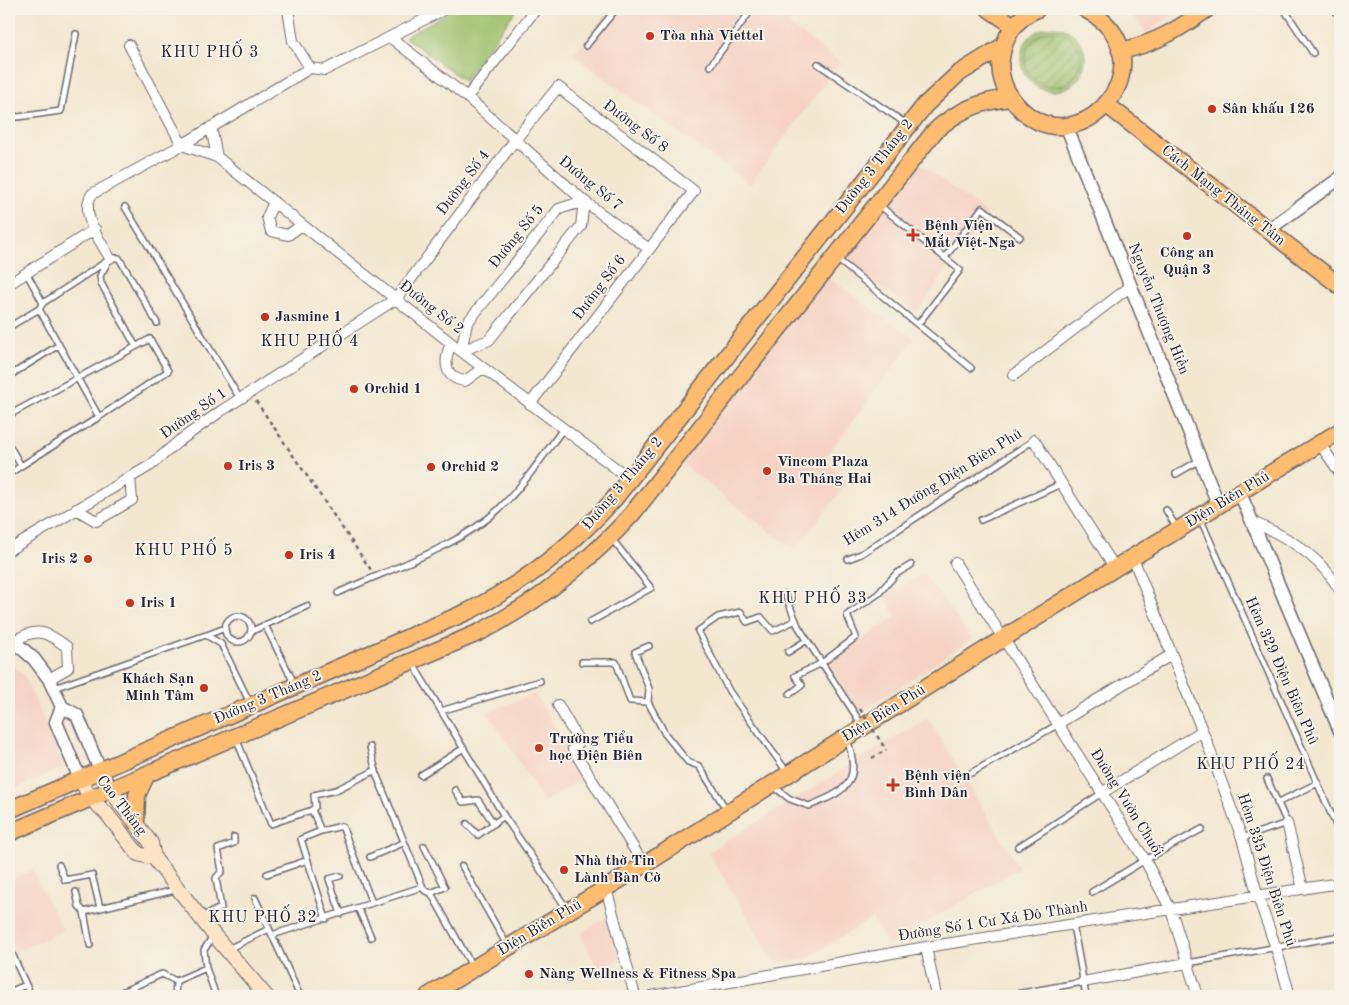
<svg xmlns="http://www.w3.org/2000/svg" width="1349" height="1005" font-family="'Old Standard TT',serif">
<defs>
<pattern id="garden-furrows" width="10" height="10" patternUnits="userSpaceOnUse" patternTransform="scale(1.25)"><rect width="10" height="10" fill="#9dc06a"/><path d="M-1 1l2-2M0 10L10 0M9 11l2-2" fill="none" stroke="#809c58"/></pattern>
</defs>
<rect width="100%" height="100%" fill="#f7f3e8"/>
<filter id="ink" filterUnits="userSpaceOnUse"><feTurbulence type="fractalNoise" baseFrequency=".02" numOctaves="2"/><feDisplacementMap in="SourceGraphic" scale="10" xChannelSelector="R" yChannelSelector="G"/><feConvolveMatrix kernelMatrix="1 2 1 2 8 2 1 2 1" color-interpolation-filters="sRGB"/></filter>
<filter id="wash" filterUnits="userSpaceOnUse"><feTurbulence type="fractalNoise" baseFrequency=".0096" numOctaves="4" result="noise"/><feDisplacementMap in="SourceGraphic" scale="20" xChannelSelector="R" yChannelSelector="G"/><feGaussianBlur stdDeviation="1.12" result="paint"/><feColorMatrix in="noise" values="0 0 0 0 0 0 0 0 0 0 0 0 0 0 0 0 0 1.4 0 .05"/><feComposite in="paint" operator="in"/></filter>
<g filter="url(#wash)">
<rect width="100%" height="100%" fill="#f3e7d0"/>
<!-- built -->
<path fill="#f6d2c4" d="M609 9H801L789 25 840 62 750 185 573 55Z
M1127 9H1180L1147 33Z
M914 159 987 214 917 312 836 256Z
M823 274 915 339 824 459 848 482 795 551 678 461Z
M924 574 972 639 859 713 827 662 896 617 884 596Z
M9 662 24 675 64 767 9 791Z
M535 694 585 777 544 802 488 712Z
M928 718 1019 868 888 945 872 918 804 960 775 963 708 852Z
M32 870 63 931 15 952 9 938V881Z
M608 916 623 956 599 970 580 934Z"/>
<!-- park -->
<path fill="#9dc06a" stroke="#607152" d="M454 9H517L464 81 405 37Z
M1021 59a32 32 0 1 1 64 0a32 32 0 1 1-64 0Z"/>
<!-- garden -->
<path fill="url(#garden-furrows)" stroke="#607152" d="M1025 59a28 28 0 1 1 56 0a28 28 0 1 1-56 0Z"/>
</g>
<g filter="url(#ink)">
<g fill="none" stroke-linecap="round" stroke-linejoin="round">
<defs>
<path id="service" d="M1284 9 1313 53
M1334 9 1340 17
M586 46 616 9
M818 64 908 125
M710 66 752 9
M9 115 18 117 61 111 76 34
M879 205 960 270 918 324
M125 207 240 399
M946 256 982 208 1020 237
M110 258 100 276 101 283 135 345
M110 258H119L157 323
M837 259 971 368
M43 303 110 259
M9 327 39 309
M9 376 59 345
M9 415 150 339 168 371 99 417
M9 445 21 466 9 474
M21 466 99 417 39 309 43 303 27 274
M1176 474 1200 460
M1166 510 1176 527
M1200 518 1340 834
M981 520 1061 484
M848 559 861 554 1034 440
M338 593C389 569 457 548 499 509 523 486 543 456 563 429
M785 594 798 626 862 725
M225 629a13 13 0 1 1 26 0a13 13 0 1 1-26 0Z
M590 622 651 588 611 538
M265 625 295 685
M252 631 307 606
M207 635 225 628
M649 646 635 652 649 689 648 702 665 734 688 762 699 766 726 809
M788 652 807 640
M582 662H616L630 701 648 702
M413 664 504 816 567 909
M54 688 206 635 221 644 250 703
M790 694 802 685 795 676 822 663 856 637 847 615 878 594 896 574 911 565
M441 711 540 681
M236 738 271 824 312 810
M370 747 377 776 424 890 431 893 472 966
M787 772 729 691 698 631 718 617 741 612 747 622 761 617 773 631 796 620
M971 773 1059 724
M421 775 464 748
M773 786 790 799 809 806C847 791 862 782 847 739
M455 790 463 802 478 800 494 824
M1277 803 1318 783
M312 810 321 831 301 839 326 919
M312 810 315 807 314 795 336 790 376 770
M467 824 478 835 504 816
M321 831 342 826 372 903
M1242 838 1287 823 1267 779
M424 846 445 887 431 893
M1018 847 1102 793
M370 857 403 843
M59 865 65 880 92 875 100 908
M462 866 507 945
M267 874 308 860
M340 876 329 879 341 914
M76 892 79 906 84 912 90 945
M1092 892 1145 860 1202 829
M255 898 300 996
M358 908 371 937
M84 912 175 890
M201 917 221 908 216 878 222 871 218 849 234 843V837
M1073 925 1086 996
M272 935 422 887
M213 936 204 950 206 968 216 996
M9 947 31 996
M228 949 269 929
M1188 963 1340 936
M9 992 26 985
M113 996 162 974 176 981 206 968
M175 996 176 981
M1005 996 1083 982
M1327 996 1340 994"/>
<path id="minor" d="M391 38 467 97 584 201 649 249
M129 45 182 145 217 157 461 351 630 479
M310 68 325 70 445 9
M467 97 536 9
M211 127 217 157
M584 201 581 226 489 340 461 351 467 323 559 209Z
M274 202 267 217 271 231 288 235 302 225
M110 258C100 240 79 214 92 194L182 145 310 68 293 41 288 9
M9 284 95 229
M451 343C444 360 443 378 465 381L483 368
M1014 375 1131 286
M1034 440 1115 568
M1320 444 1340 473
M76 509 96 521 132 500 130 477
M1252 522C1288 536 1320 557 1340 590
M9 550 151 465 179 441 221 411 396 299 515 140 558 87 694 191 530 404
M1133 558 1208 745 1242 838 1258 897 1276 948 1290 996
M955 563 1145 860 1171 910 1198 996
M14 641C37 627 46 631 67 647L68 668 49 679
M558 705 579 742 573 749 644 865
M1059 723 1171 655
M1102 793 1202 731
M1287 823 1303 889
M606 888 635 996
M926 947 936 996
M1083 982 1187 963
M652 996 926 947 1340 883"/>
<path id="tertiary" d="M1066 125 1219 506
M1268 230 1340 178
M1240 493 1340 731
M9 637 34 659 49 679 62 707 77 715 100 770
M62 707 56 722 80 779"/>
<path id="secondary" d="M100 770 111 791 151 843 154 858 214 935 266 996
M80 779 91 799 107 814 138 854 154 858"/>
<path id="primary" d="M989 9 1014 26
M1037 9C1016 17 1004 37 1001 58 998 75 1005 92 1016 104 1078 175 1177 58 1085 9
M1120 51C1155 44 1179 29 1207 9
M1107 105 1340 286
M9 810 469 611C525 583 572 546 614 499L925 105 958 74 1003 46
M136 822 137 795 146 776
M9 833 480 632C539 602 588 563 632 514L934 132C956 111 980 101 1010 98
M428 996 644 865 1115 568 1340 431"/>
</defs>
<!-- service casing -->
<use href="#service" stroke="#6b676f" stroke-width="8"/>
<!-- minor casing -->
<use href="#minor" stroke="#6b676f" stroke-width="12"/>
<!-- tertiary casing -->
<use href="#tertiary" stroke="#6b676f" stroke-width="15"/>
<!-- secondary casing -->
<use href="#secondary" stroke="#6b676f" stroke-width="16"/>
<!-- primary casing -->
<use href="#primary" stroke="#6b676f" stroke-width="19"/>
<!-- path -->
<path stroke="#6b676f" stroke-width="2.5" stroke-dasharray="4 4" stroke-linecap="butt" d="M256 401 371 570
M872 758 886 750"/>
<!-- service -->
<use href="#service" stroke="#fff" stroke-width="5"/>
<!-- minor -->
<use href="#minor" stroke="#fff" stroke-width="10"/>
<!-- tertiary -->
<use href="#tertiary" stroke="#fff" stroke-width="12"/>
<!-- secondary -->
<use href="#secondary" stroke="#fee4c6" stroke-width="14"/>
<!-- primary -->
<use href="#primary" stroke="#fdbc70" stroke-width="16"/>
<!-- path-bridge -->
<path stroke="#6b676f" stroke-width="2.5" stroke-dasharray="4 4" stroke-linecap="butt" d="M860 709 886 750"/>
</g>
</g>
<!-- markers -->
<g fill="#c8321e" stroke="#f7f3e8" stroke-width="2">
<circle cx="650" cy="36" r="5"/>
<circle cx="1212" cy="109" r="5"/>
<path d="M910.5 227.5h5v5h5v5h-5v5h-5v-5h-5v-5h5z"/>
<circle cx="1187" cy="236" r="5"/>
<circle cx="265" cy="317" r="5"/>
<circle cx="354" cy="389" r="5"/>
<circle cx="228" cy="466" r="5"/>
<circle cx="431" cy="467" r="5"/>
<circle cx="767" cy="471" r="5"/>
<circle cx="289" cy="555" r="5"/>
<circle cx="88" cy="559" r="5"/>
<circle cx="130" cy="603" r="5"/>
<circle cx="204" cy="688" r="5"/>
<circle cx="539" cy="748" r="5"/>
<path d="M890.5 777.5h5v5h5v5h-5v5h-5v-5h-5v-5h5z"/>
<circle cx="564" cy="870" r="5"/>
<circle cx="529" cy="974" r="5"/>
</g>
<g text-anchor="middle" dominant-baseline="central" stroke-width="4" stroke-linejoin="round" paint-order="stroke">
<!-- poi labels -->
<g font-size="15" font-weight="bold" fill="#22223b" stroke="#f7f3e8" text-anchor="start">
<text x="660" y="36">Tòa nhà Viettel</text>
<text x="1222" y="109">Sân khấu 126</text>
<text x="924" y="226">Bệnh Viện<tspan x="924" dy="17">Mắt Việt-Nga</tspan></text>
<text x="1187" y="253" text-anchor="middle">Công an<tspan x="1187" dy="17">Quận 3</tspan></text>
<text x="275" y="317">Jasmine 1</text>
<text x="364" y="389">Orchid 1</text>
<text x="777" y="462">Vincom Plaza<tspan x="777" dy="17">Ba Tháng Hai</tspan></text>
<text x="238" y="466">Iris 3</text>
<text x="441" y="467">Orchid 2</text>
<text x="299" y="555">Iris 4</text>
<text x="78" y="559" text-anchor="end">Iris 2</text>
<text x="140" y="603">Iris 1</text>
<text x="194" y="679" text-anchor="end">Khách Sạn<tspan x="194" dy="17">Minh Tâm</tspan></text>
<text x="549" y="739">Trường Tiểu<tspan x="549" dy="17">học Điện Biên</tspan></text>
<text x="904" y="776">Bệnh viện<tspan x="904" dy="17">Bình Dân</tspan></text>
<text x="574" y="861">Nhà thờ Tin<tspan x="574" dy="17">Lành Bàn Cờ</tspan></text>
<text x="539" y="974">Nàng Wellness &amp; Fitness Spa</text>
</g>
<!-- street labels -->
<g font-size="15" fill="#22223b" stroke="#f7f3e8">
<text transform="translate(635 127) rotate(37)">Đường Số 8</text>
<text transform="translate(875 167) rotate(-52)">Đường 3 Tháng 2</text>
<text transform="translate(464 183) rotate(-53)">Đường Số 4</text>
<text transform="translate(590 184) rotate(39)">Đường Số 7</text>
<text transform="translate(1223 196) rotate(38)">Cách Mạng Tháng Tám</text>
<text transform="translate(517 237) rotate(-51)">Đường Số 5</text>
<text transform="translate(600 288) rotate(-53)">Đường Số 6</text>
<text transform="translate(431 308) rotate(38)">Đường Số 2</text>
<text transform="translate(1158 309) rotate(68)">Nguyễn Thượng Hiền</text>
<text transform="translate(194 414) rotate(-35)">Đường Số 1</text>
<text transform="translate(623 484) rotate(-50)">Đường 3 Tháng 2</text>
<text transform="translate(933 488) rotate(-32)">Hẻm 314 Đường Điện Biên Phủ</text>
<text transform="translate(1228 500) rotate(-31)">Điện Biên Phủ</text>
<text transform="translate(1281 671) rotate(66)">Hẻm 329 Ðiện Biên Phủ</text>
<text transform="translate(268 698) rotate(-23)">Đường 3 Tháng 2</text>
<text transform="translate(884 714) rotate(-32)">Điện Biên Phủ</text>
<text transform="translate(1126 803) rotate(58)">Đường Vườn Chuối</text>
<text transform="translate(121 806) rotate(52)">Cao Thắng</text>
<text transform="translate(1266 870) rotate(72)">Hẻm 335 Điện Biên Phủ</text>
<text transform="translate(993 922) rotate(-9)">Ðường Số 1 Cư Xá Đô Thành</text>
<text transform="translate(540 928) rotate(-31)">Điện Biên Phủ</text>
</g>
<!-- neighbourhood labels -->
<g font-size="16" letter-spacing="1" fill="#22223b" stroke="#f7f3e8">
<text x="210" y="53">KHU PHỐ 3</text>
<text x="310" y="342">KHU PHỐ 4</text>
<text x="184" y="551">KHU PHỐ 5</text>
<text x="813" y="599">KHU PHỐ 33</text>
<text x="1251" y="765">KHU PHỐ 24</text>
<text x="263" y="918">KHU PHỐ 32</text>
</g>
</g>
<!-- margin -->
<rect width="1349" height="1005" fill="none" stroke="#f7f3e8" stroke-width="30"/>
</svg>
